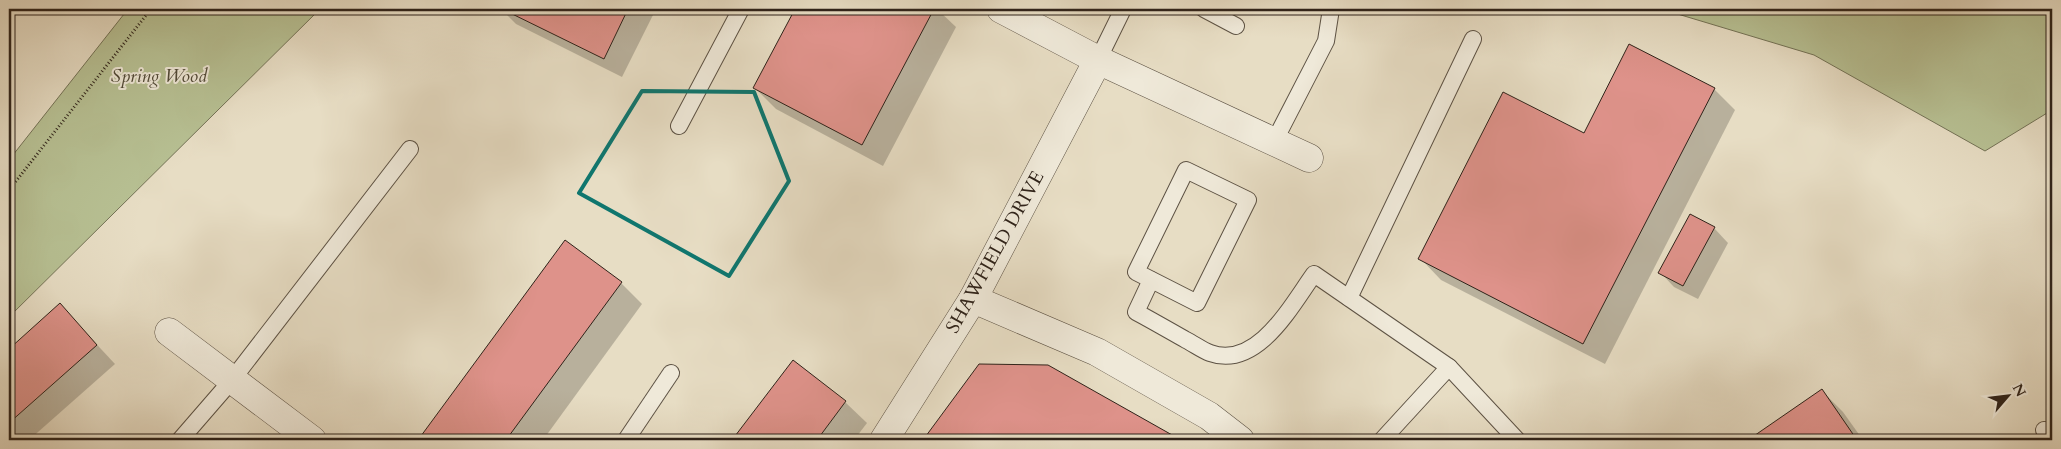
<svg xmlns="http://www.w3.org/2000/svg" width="2061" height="449" font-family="Cardo,serif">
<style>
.green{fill:#b7c093;stroke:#737256}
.shadow{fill:#0003}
.building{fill:#de928a;stroke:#2f231a}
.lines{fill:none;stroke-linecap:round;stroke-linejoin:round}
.lane-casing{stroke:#5d5244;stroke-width:18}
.street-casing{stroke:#5d5244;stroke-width:29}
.path{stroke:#2f231a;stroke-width:3;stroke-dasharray:1 2.5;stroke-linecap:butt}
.lane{stroke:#efe9d9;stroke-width:16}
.street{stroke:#efe9d9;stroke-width:28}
.marked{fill:none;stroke:#0f766e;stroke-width:4;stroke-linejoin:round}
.labels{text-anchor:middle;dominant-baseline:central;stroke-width:4;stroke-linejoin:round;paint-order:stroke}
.park-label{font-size:19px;font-style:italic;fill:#514a38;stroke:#efe9d9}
.street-label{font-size:19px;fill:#2f231a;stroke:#efe9d9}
</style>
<rect width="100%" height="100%" fill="#e7ddc4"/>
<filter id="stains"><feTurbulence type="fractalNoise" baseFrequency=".004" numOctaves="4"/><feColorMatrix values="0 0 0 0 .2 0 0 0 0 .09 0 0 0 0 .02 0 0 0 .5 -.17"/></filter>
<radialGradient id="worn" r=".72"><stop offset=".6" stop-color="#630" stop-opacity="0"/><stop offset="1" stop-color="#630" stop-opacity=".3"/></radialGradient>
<!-- green -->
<g class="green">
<polygon points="128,9 320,9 9,317 9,160"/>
<polygon points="1661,9 2052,9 2052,110 1985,151 1814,55"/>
</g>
<!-- shadow -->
<g class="shadow">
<polygon points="501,9 656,9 622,77 516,24"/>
<polygon points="796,9 937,9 956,27 883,166 776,109 755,88"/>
<polygon points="1714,89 1735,110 1605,364 1441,280 1420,258 1584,135"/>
<polygon points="1714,228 1728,243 1698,299 1674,287 1660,272"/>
<polygon points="565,242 621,283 642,304 543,440 420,440"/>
<polygon points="60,305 115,364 29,440 9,440 9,351"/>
<polygon points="793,362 845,402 867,423 854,440 733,440"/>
<polygon points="980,365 1171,434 1179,440 925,440"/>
<polygon points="1822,391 1843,412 1863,440 1751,440"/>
</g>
<!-- building -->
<g class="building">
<polygon points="502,9 628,9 604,59"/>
<polygon points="795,9 934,9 862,145 753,88"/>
<polygon points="1629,44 1715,88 1583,344 1418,259 1503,92 1584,133"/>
<polygon points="1690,214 1715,227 1683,286 1658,273"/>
<polygon points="565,240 622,282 506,440 418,440"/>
<polygon points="60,303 97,345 9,423 9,349"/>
<polygon points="793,360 846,401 817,440 732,440"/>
<polygon points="979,364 1048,365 1181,440 923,440"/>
<polygon points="1822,389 1857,440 1748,440"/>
</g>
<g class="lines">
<!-- lane casing -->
<g class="lane-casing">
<g id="lane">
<polyline points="1204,9 1236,26"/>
<polyline points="1098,60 1123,9"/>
<polyline points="679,126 741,9"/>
<polyline points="1274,142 1326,41 1331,9"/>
<polygon points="1186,170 1248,200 1197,303 1136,272"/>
<path d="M1151 280 1136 312C1153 321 1170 331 1186 340 1194 344 1202 350 1210 353 1257 370 1291 306 1314 274L1449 367 1382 440"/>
<polyline points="1349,298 1473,39"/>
<polyline points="1449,367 1517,440"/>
<polyline points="2044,430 2051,440"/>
<polyline points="180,440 232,380 410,149"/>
<polyline points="626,440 671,373"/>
</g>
</g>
<!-- street casing -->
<g class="street-casing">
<g id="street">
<polyline points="1001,9 1098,60 1309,158"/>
<polyline points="973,299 1097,352 1209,416 1240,440"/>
<polyline points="169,332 312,440"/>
<polyline points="884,440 973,299 1098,60"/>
</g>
</g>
<!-- path -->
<polyline class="path" points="9,190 151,9"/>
<!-- lane -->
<use href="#lane" class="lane"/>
<!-- street -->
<use href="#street" class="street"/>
</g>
<!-- marked area -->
<path class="marked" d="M642 91 754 92 789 181 729 276 579 193Z"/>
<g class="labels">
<!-- park labels -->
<g class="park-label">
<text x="159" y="76">Spring Wood</text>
</g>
<!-- street labels -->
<g class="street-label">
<text transform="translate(995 252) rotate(-61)">SHAWFIELD DRIVE</text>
</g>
</g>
<!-- margin -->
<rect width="2061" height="449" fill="none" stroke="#e7ddc4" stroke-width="30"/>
<rect x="10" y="10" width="2041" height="429" fill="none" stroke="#2f231a" stroke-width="2.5"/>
<rect x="15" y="15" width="2031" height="419" fill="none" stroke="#2f231a"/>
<!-- north arrow -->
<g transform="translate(2008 396) rotate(62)" stroke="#efe9d9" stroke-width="4" paint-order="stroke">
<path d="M0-4L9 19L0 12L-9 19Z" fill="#2f231a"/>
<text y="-8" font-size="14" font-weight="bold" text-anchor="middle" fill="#2f231a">N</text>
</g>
<rect width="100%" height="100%" filter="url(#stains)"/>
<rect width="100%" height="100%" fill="url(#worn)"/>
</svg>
